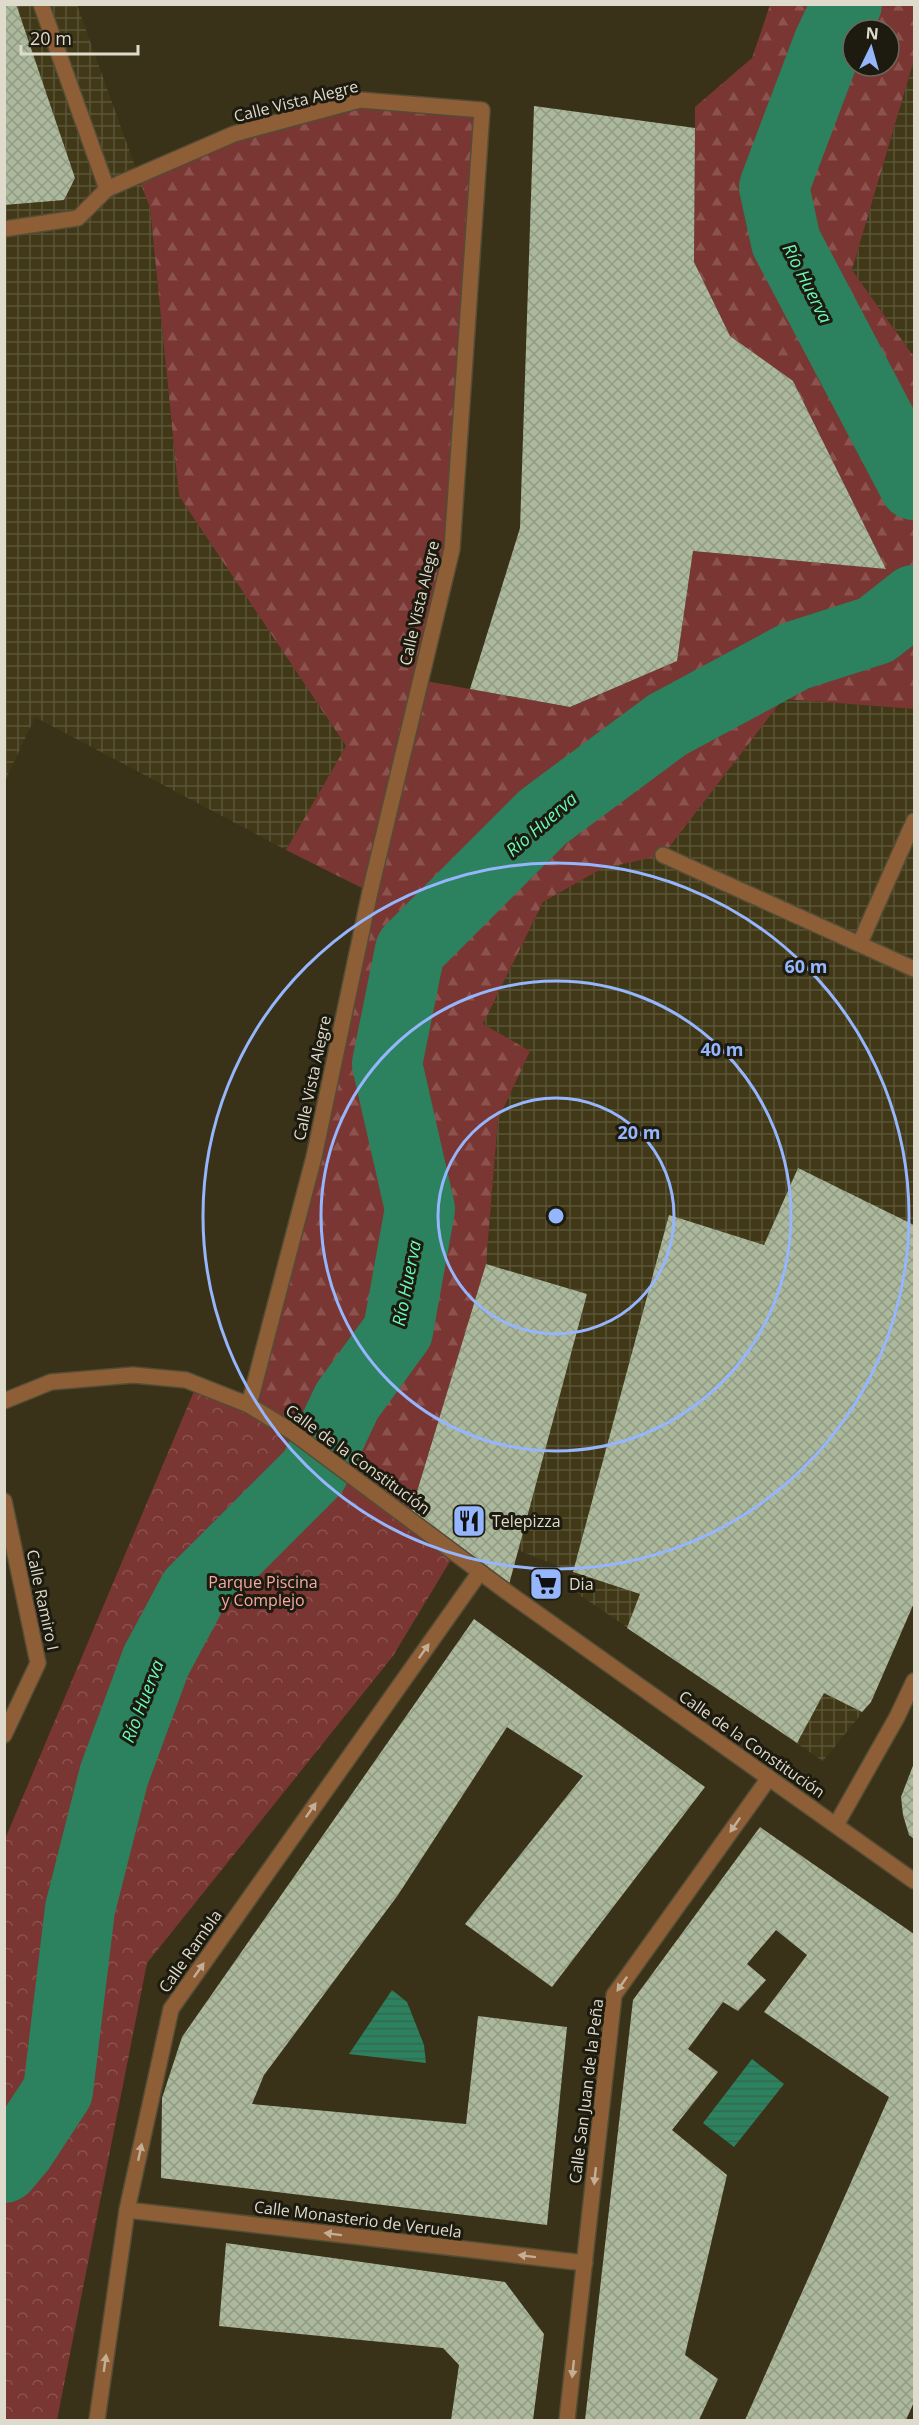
<svg xmlns="http://www.w3.org/2000/svg" width="919" height="2425" font-family="'Open Sans',sans-serif">
<style>
.industrial{fill:url(#industrial-grid)}
.forest{fill:url(#forest-firs);fill-rule:evenodd}
.park{fill:url(#park-crowns)}
.water{fill:url(#water-rules)}
.lines{fill:none;stroke-linecap:round;stroke-linejoin:round}
.river{stroke:#2c825e;stroke-width:70}
.building{fill:url(#building-cross-hatch)}
.street-casing{stroke:#544d36;stroke-width:18}
.street{stroke:#8e5e37;stroke-width:15}
.oneway{fill:#c3af98}
.ring{fill:none;stroke:#95b6fd;stroke-width:3}
.labels{text-anchor:middle;dominant-baseline:central;stroke-width:6;stroke-linejoin:round;paint-order:stroke}
.street-label{font-size:16px;fill:#dfdbcc;stroke:#1d1a0f}
.poi-label{font-size:16px;fill:#dfdbcc;stroke:#1d1a0f;text-anchor:start}
.park-label{font-size:16px;fill:#f6a9a2;stroke:#1d1a0f}
.water-label{font-size:18px;font-style:italic;fill:#67f9ba;stroke:#1d1a0f}
.centre{fill:#95b6fd;stroke:#1d1a0f;stroke-width:3}
.ring-label{font-size:18px;text-anchor:middle;font-weight:bold;fill:#95b6fd;stroke:#1d1a0f;stroke-width:6;stroke-linejoin:round;paint-order:stroke}
</style>
<defs>
<pattern id="industrial-grid" width="8" height="8" patternUnits="userSpaceOnUse" patternTransform="scale(1.5)"><rect width="8" height="8" fill="#413817"/><path d="M0 4h8M4 0v8" fill="none" stroke="#5c5438"/></pattern>
<pattern id="forest-firs" width="22" height="20" patternUnits="userSpaceOnUse" patternTransform="scale(1.5)"><rect width="22" height="20" fill="#793632"/><path d="M5 1l3.5 6h-7zM16 11l3.5 6h-7z" fill="#8c524e"/></pattern>
<pattern id="park-crowns" width="20" height="18" patternUnits="userSpaceOnUse" patternTransform="scale(1.5)"><rect width="20" height="18" fill="#793632"/><path d="M2 6a3 3 0 1 1 6 0M12 15a3 3 0 1 1 6 0" fill="none" stroke="#8c524e"/></pattern>
<pattern id="water-rules" width="6" height="5" patternUnits="userSpaceOnUse" patternTransform="scale(1.5)"><rect width="6" height="5" fill="#2c825e"/><path d="M0 2.5h6" fill="none" stroke="#356851"/></pattern>
<pattern id="building-cross-hatch" width="8" height="8" patternUnits="userSpaceOnUse" patternTransform="scale(1.5)"><rect width="8" height="8" fill="#abb89c"/><path d="M0 0l8 8M0 8l8-8" fill="none" stroke="#919a84"/></pattern>
</defs>
<rect width="100%" height="100%" fill="#393219"/>
<!-- industrial -->
<g class="industrial">
<polygon points="5,5 77,5 150,208 179,496 346,746 286,850 35,717 5,781"/>
<polygon points="914,60 914,357 852,270"/>
<polygon points="783,699 914,709 914,1603 871,1702 823,1761 568,1587 573,1572 518,1550 587,1294 486,1264 498,1120 530,1051 483,1024 543,902 601,869 663,854"/>
</g>
<!-- forest -->
<path class="forest" d="M770 5H914V60L852 270 914 357V709L783 699 663 855 601 869 543 902 483 1024 530 1051 498 1120 486 1264 409 1518 249 1405 370 892 286 850 346 746 179 496 150 208 138 176 234 134 360 100 482 110 452 548 420 680 570 707 677 661 693 551 886 569 793 381 730 336 694 262 695 107 752 58ZM853 30H889V66H853Z"/>
<!-- park -->
<polygon class="park" points="197,1384 249,1405 455,1553 393,1656 147,1963 57,2420 5,2420 5,1839"/>
<!-- water -->
<g class="water">
<polygon points="392,1990 407,2002 424,2045 426,2063 349,2054"/>
<polygon points="752,2059 784,2084 734,2147 703,2123"/>
</g>
<g class="lines">
<!-- river -->
<g class="river">
<polyline points="847,4 828,44 774,187 786,242 914,485"/>
<polyline points="4,2168 20,2149 58,2091 80,1909 114,1775 156,1661 193,1592 314,1471 347,1401 398,1331 420,1209 387,1064 410,950 543,817 667,725 795,656 876,630 914,600"/>
</g>
</g>
<!-- building -->
<g class="building">
<polygon points="4,4 16,4 75,178 64,200 4,205"/>
<polygon points="534,106 695,128 694,262 730,336 793,381 886,569 693,551 677,661 570,707 470,689 520,528"/>
<polygon points="798,1168 914,1225 914,1603 871,1702 862,1712 824,1693 797,1743 627,1628 640,1594 573,1572 669,1215 764,1245"/>
<polygon points="486,1264 587,1294 507,1592 409,1518"/>
<polygon points="474,1619 705,1787 552,1987 465,1924 583,1776 507,1727 398,1895 264,2075 252,2104 466,2124 478,2016 567,2027 547,2225 161,2178 162,2098 182,2037"/>
<polygon points="914,1763 914,1839 909,1835 903,1815 901,1797"/>
<polygon points="760,1827 914,1934 914,2402 906,2420 745,2420 889,2097 764,2012 807,1955 776,1930 747,1964 766,1980 738,2011 723,2002 688,2049 718,2072 672,2130 727,2175 685,2355 718,2379 699,2420 585,2420 633,2000"/>
<polygon points="226,2243 505,2282 544,2334 533,2420 451,2420 459,2365 443,2348 219,2326"/>
</g>
<g class="lines">
<!-- street casing -->
<g class="street-casing">
<g id="street">
<polyline points="107,189 234,134 360,100 482,110 452,549 370,892 314,1157 249,1405"/>
<polyline points="4,229 78,218 107,189 41,4"/>
<polyline points="663,855 914,969"/>
<polyline points="860,943 914,821"/>
<polyline points="4,1401 51,1382 133,1375 186,1380 249,1405 291,1431 507,1592 914,1881"/>
<polyline points="4,1501 38,1663 4,1735"/>
<polyline points="836,1825 897,1717 914,1681"/>
<polyline points="127,2210 585,2263"/>
<polyline points="97,2420 127,2210 171,2009 480,1572"/>
<polyline points="567,2420 614,1995 769,1778"/>
</g>
</g>
<!-- street -->
<use href="#street" class="street"/>
</g>
<!-- one-way arrows -->
<defs><path id="oneway-solid" d="M-6-.8H1V-3.2L6.5 0L1 3.2V.8H-6Z" transform="scale(1.5)"/></defs>
<g class="oneway">
<use href="#oneway-solid" transform="translate(424 1651) rotate(-55)"/>
<use href="#oneway-solid" transform="translate(311 1810) rotate(-55)"/>
<use href="#oneway-solid" transform="translate(735 1825) rotate(125)"/>
<use href="#oneway-solid" transform="translate(199 1970) rotate(-55)"/>
<use href="#oneway-solid" transform="translate(622 1984) rotate(125)"/>
<use href="#oneway-solid" transform="translate(140 2152) rotate(-78)"/>
<use href="#oneway-solid" transform="translate(595 2176) rotate(96)"/>
<use href="#oneway-solid" transform="translate(333 2234) rotate(-173)"/>
<use href="#oneway-solid" transform="translate(527 2256) rotate(-173)"/>
<use href="#oneway-solid" transform="translate(105 2363) rotate(-82)"/>
<use href="#oneway-solid" transform="translate(573 2369) rotate(96)"/>
</g>
<!-- distance rings -->
<g class="ring">
<circle cx="556" cy="1216" r="118"/>
<circle cx="556" cy="1216" r="235"/>
<circle cx="556" cy="1216" r="353"/>
</g>
<!-- icons -->
<defs>
<g id="restaurant-square" transform="scale(1.725)"><rect x="-9" y="-9" width="18" height="18" rx="4" fill="#95b6fd" stroke="#1d1a0f"/><path d="M-5-6h1v4h1v-4h1v4h1v-4h1v5L-1.5 .5V6h-2V.5L-5-1ZM5-6V6H3V1.5H1.5Q1.5-4 5-6Z" fill="#111"/></g>
<g id="supermarket-square" transform="scale(1.725)"><rect x="-9" y="-9" width="18" height="18" rx="4" fill="#95b6fd" stroke="#1d1a0f"/><path d="M-6-5.5h2.5l.6 2H6L4.5 2H-2.5L-4.4-4H-6ZM-1.5 3.2a1.3 1.3 0 1 0 .1 0ZM3 3.2a1.3 1.3 0 1 0 .1 0Z" fill="#111"/></g>
</defs>
<g fill-rule="evenodd">
<use href="#restaurant-square" x="469" y="1521"/>
<use href="#supermarket-square" x="546" y="1584"/>
</g>
<g class="labels">
<!-- street labels -->
<g class="street-label">
<text transform="translate(296 101) rotate(-14)">Calle Vista Alegre</text>
<text transform="translate(419 603) rotate(-77)">Calle Vista Alegre</text>
<text transform="translate(312 1078) rotate(-78)">Calle Vista Alegre</text>
<text transform="translate(358 1459) rotate(36)">Calle de la Constitución</text>
<text transform="translate(43 1600) rotate(78)">Calle Ramiro I</text>
<text transform="translate(752 1744) rotate(35)">Calle de la Constitución</text>
<text transform="translate(190 1951) rotate(-55)">Calle Rambla</text>
<text transform="translate(586 2091) rotate(-83)">Calle San Juan de la Peña</text>
<text transform="translate(358 2219) rotate(7)">Calle Monasterio de Veruela</text>
</g>
<!-- poi labels -->
<g class="poi-label">
<text x="492" y="1521">Telepizza</text>
<text x="569" y="1584">Dia</text>
</g>
<!-- park labels -->
<g class="park-label">
<text x="263" y="1582">Parque Piscina<tspan x="263" dy="18">y Complejo</tspan></text>
</g>
<!-- water labels -->
<g class="water-label">
<text transform="translate(808 283) rotate(63)">Río Huerva</text>
<text transform="translate(541 824) rotate(-41)">Río Huerva</text>
<text transform="translate(406 1283) rotate(-79)">Río Huerva</text>
<text transform="translate(142 1701) rotate(-69)">Río Huerva</text>
</g>
</g>
<circle cx="556" cy="1216" r="9" class="centre"/>
<g class="ring-label">
<text x="806" y="973">60 m</text>
<text x="722" y="1056">40 m</text>
<text x="639" y="1139">20 m</text>
</g>
<!-- border -->
<rect width="919" height="2425" fill="none" stroke="#dfdbcc" stroke-width="12"/>
<!-- north arrow -->
<g transform="translate(871 48) rotate(5)"><circle r="28" fill="#1d1a0f" stroke="#6b675b" stroke-width="1.5"/>
<path d="M0-4.5L10 22L0 15L-10 22Z" fill="#95b6fd"/>
<text y="-9" font-size="16" font-weight="bold" text-anchor="middle" fill="#dfdbcc">N</text>
</g>
<!-- scale -->
<path d="M21 45v9h117v-9" fill="none" stroke="#dfdbcc" stroke-width="3"/>
<text x="30" y="45" font-size="18" fill="#dfdbcc" stroke="#1d1a0f" stroke-width="4.5" paint-order="stroke">20 m</text>
</svg>
